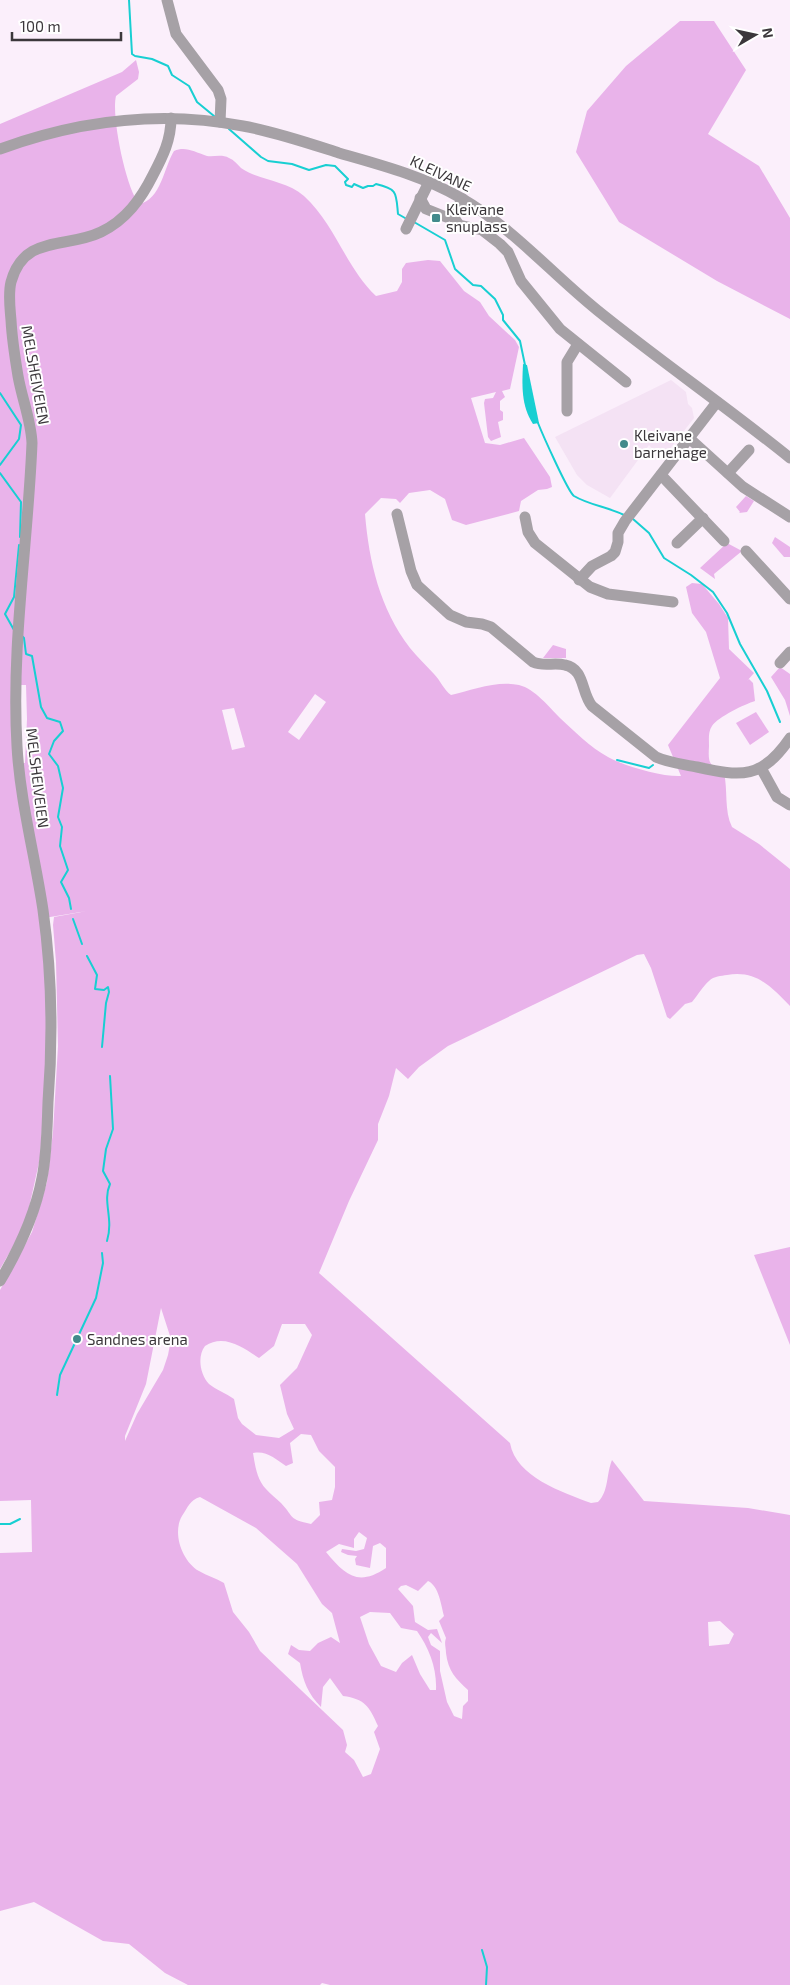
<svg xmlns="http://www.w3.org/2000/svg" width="790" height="1985" font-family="'Exo 2',sans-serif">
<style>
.built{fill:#f4e2f4}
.green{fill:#e9b3ea;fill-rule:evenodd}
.water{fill:#18cfd2}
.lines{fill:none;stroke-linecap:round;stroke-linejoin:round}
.stream{stroke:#18cfd2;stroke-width:2}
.minor{stroke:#a6a1a6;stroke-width:11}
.poi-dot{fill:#428a8b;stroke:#fff;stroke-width:2}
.labels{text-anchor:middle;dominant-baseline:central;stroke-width:4;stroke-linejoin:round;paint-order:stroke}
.street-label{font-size:15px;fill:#3b373b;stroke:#fff}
.poi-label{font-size:15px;fill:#3b373b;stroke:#fff;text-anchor:start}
</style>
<rect width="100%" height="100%" fill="#fbeffb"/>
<!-- built -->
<polygon class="built" points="671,380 686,392 688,404 692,408 694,418 665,455 660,452 658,455 649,445 610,498 587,485 577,475 555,437"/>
<!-- green -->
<g class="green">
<polygon points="680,21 714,21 746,70 708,134 759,166 790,218 790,319 717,281 619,222 576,152 587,111 626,66"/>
<path d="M136 60 139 72 138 79 116 96C111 116 126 188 139 204 161 200 164 167 174 151 186 146 194 152 207 156 214 157 222 154 229 158 234 160 237 164 241 168 260 181 286 180 304 196 335 224 346 268 376 296L397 291 402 282V269L406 263 428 260 440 261 464 291 480 302 489 316 515 340 519 347 510 389 502 391 505 397 500 401V410L503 412V420L498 422 501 437 491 441 488 437 484 403 485 399 493 398 496 392 471 398 485 443 500 445 524 438 550 477 552 487 547 489 538 490 521 501 519 511 466 525 452 520 445 499 430 490 409 493 400 503 396 499 381 498 365 514C369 562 380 609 410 648 417 657 426 665 434 674 440 680 444 690 451 695 471 690 498 680 519 685 535 689 549 707 560 718 575 732 590 747 608 757 624 766 662 777 681 776L668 745 720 678 706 632 692 613 686 587 692 583 702 584 719 604 728 618 729 649 754 673 747 681 749 679 753 683 755 701C745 704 718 717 712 726 708 732 709 739 709 746 708 764 709 764 724 773 728 790 724 811 732 827L759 844 790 869V1006C771 987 757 970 727 975 721 976 714 976 709 981 703 986 698 995 692 1002L685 1004 670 1019 667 1017 651 968 644 954 637 955 448 1046 419 1067 408 1079 396 1068 389 1096 378 1124V1140L349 1201 319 1273 510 1443C516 1477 562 1492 591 1503L598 1502C609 1491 606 1475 612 1460L644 1501 748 1508 790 1515V1985H330L322 1983 320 1985H188L165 1973 129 1944 103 1941 34 1902 0 1911V1553L32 1552 31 1500 0 1501V1290L32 1232 47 1182 53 1132 58 1046 56 962 53 925 54 917 87 911 44 918 50 1010 40 1158 25 1226 0 1269V124L122 72ZM19 685H26L27 719 25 763H22ZM315 694 326 702 299 740 288 732ZM234 708 245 747 232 750 222 710ZM161 1308 171 1339 168 1355 163 1370 137 1414 125 1441V1436L146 1384ZM282 1324H305L312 1335 297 1368 280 1385 287 1414 294 1429 279 1438 256 1435 242 1424 238 1418 234 1399C226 1393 216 1390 209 1384 200 1375 197 1356 205 1346 224 1333 244 1348 259 1358L274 1346ZM301 1434 311 1435 319 1451 335 1467V1487L332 1500 319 1502 320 1515 311 1524C288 1519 295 1518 281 1503 276 1498 270 1494 266 1489 257 1480 255 1465 253 1453 266 1450 276 1459 286 1466L293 1463 290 1443ZM200 1497 256 1528 297 1564 322 1604 332 1613 340 1643 331 1637 318 1643 310 1651 299 1650 291 1645 288 1654 300 1663C303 1681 308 1694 321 1707L323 1687 330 1678 343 1696C365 1699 369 1706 378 1726L374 1732 380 1749 371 1774 363 1777 354 1760 345 1752 347 1745 343 1730 260 1651 249 1632 233 1612 224 1583C216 1578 207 1576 199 1571 182 1561 172 1533 182 1516 188 1507 190 1500 200 1497ZM359 1532 367 1538 364 1549 356 1551 342 1549 341 1552 348 1555 357 1556 355 1559 356 1565 370 1568 373 1546 380 1543 386 1548V1568C358 1587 345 1575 326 1552L339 1544 354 1548V1539ZM428 1581C439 1586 441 1605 444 1616L439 1621 446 1638C444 1644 446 1647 446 1653 448 1671 456 1679 468 1690V1701L463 1706 462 1719 454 1716 447 1702 440 1671V1651L431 1645 428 1637 431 1633 442 1643 437 1629 428 1630 415 1622 413 1606 398 1589 401 1586 406 1585 418 1591ZM370 1612 390 1613 401 1628 417 1631C429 1648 437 1668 436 1690H430L420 1674 412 1655 402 1663 396 1672 381 1666 369 1644 360 1617ZM720 1621 734 1634 729 1644 709 1646 708 1622Z"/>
<polygon points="746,496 754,501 747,512 739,513 740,512 736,507"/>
<polygon points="775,537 790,547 790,557 784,557 772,543"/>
<polygon points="727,543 742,551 714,574 715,579 700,568"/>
<polygon points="553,645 566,649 566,658 543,658"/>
<polygon points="780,667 790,674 790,716 785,700 771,677"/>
<polygon points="756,712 769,732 750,745 736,723"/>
<polygon points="790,1247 790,1345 754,1255"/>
</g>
<!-- water -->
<path class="water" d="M523 364 527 365 539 423 533 424C521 406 522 385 523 364Z"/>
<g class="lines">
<!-- stream -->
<g class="stream">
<polyline points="129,0 132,54 135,56 152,59 168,66 172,75 189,86 197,102 214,116"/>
<path d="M229 129 261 157 268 161 292 164 309 170 326 165 335 166 348 179 345 182 346 185 352 187 354 184 363 188 368 186H373L376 184C398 189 396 193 398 214L405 218"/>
<polyline points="414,222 445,240 455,269 473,285 481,286 495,299 503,315 503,320 520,341 525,365"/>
<polyline points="0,393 21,425 19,439 0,465"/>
<path d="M538 423C542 433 568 492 574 496 589 505 608 507 624 515"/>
<polyline points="0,473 21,502 20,537"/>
<polyline points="633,519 649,533 664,558 691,575 713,592 727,613 740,644 767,691 780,722"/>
<polyline points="14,630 5,614 14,597 19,545"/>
<polyline points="22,636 24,638 26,654 32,656 41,707 47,718 60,722 63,731 54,741 49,754 58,766 63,788 58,817 62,827 60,846 68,870 61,882 69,898 71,909"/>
<polyline points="617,760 649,768 653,765"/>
<polyline points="73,919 82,944"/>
<polyline points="87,956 97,975 95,989 104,990 108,987 109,992 106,1003 102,1047"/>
<path d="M107 1241C114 1218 102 1202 110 1184L103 1171 106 1149 113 1129 110 1076"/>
<polyline points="57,1395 60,1375 96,1298 103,1263 102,1253"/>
<polyline points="0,1524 10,1524 20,1519"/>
<polyline points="482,1950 487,1967 486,1985"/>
</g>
<!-- minor -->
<g class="minor">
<polyline points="167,0 176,34 218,90 221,99 220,122"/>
<path d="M0 149C80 120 160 110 243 126 276 132 308 143 339 153 381 165 423 176 461 198 513 228 551 273 597 310 660 361 727 407 790 458"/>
<polyline points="420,198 426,209 446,217 453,214 463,199"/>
<polyline points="452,215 459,225 482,230 500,244 508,252 521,281 560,329 626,382"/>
<polyline points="406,229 429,182"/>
<polyline points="567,411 567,362 578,344"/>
<polyline points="689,438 743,487 790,517"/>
<polyline points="728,473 749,450"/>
<polyline points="661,475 724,541"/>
<path d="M397 514 411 571 417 585 450 615 466 622 482 624 491 627 533 662C544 667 554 662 565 665 585 669 581 693 592 706L656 757C669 763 683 764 697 767 742 777 762 779 790 738"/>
<polyline points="525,517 528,532 535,543 590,587 608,594 673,602"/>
<polyline points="677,543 703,518"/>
<polyline points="746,551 790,599"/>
<polyline points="579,580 592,566 611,556 615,552 618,542 618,533 625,521 717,402"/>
<polyline points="780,663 790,652"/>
<polyline points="761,768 777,797 790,805"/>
<path d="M0 1281C19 1249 35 1215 42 1178 47 1153 47 1128 48 1102 53 1038 52 974 43 910 35 856 20 801 17 746 11 645 28 544 32 443 31 420 22 399 18 376 15 358 12 339 11 320 10 308 8 294 11 282 24 234 66 249 101 232 126 220 141 199 153 175 163 156 171 140 171 118"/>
</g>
</g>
<!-- markers -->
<g class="poi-dot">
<rect x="431" y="213" width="10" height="10" rx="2.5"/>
<circle cx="624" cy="444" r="5"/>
<circle cx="77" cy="1339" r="5"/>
</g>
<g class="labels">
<!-- street labels -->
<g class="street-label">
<text transform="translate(441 173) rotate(25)">KLEIVANE</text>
<text transform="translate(36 375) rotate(80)">MELSHEIVEIEN</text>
<text transform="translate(38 778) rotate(83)">MELSHEIVEIEN</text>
</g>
<!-- poi labels -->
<g class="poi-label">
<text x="446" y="209">Kleivane<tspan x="446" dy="17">snuplass</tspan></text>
<text x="634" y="435">Kleivane<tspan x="634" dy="17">barnehage</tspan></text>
<text x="87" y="1339">Sandnes arena</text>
</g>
</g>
<!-- north arrow -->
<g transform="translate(755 35) rotate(81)" stroke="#ffffff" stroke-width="4" paint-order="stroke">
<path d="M0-4L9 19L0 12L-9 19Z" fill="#3b373b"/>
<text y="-8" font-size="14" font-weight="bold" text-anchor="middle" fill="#3b373b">N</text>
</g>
<!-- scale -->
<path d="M12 32v8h109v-8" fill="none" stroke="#3b373b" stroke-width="2.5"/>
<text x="20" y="32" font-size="15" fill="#3b373b" stroke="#ffffff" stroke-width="4" paint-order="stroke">100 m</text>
</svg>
